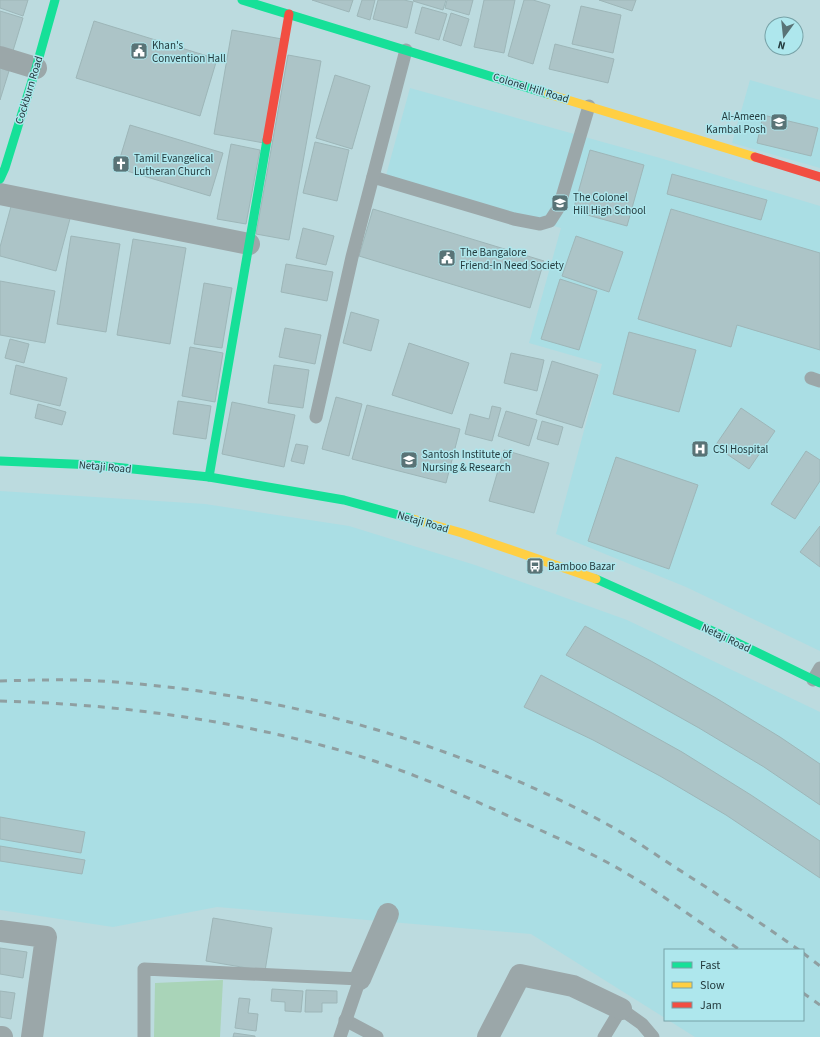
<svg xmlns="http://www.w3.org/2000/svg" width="820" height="1037" font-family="'Source Sans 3',sans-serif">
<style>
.built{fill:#aadee4}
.green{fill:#a9d4b8}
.building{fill:#acc4c7;stroke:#9db6b8}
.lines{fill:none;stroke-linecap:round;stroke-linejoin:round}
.lane{stroke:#9ba7a9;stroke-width:13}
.street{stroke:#9ba7a9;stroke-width:22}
.fast{stroke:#16e098;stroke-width:9}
.slow{stroke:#ffcf43;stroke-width:9}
.jam{stroke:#f24e42;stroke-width:9}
.rail{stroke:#8f9fa1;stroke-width:3;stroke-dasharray:7 7;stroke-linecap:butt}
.labels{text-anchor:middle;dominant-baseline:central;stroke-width:3;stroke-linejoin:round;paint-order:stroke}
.poi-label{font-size:11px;fill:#243b3e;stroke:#aee7ed;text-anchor:start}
.street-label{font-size:11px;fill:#243b3e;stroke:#aee7ed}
</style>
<rect width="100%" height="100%" fill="#bcdbdf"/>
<!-- built -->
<g class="built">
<polygon points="750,80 820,100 820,168 732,143"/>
<polygon points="410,88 660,158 820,206 820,651 686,587 556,534 602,364 529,343 561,228 385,179"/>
<polygon points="0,491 205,504 349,526 475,565 627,620 820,712 820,1037 695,1037 668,1020 803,1020 803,950 665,950 665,1018 531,934 217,907 113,927 0,910"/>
</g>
<!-- green -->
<polygon class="green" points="223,980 220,1037 154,1037 155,983"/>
<!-- building -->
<g class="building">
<polygon points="0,0 28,0 23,16 0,8"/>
<polygon points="312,0 353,0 349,12"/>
<polygon points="362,0 375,0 370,20 357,16"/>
<polygon points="378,0 404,0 413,2 407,28 373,19"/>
<polygon points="414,0 446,0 443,10 413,1"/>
<polygon points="447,0 473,0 469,15 445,8"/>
<polygon points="484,0 515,0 504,53 474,47"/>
<polygon points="524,0 533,0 550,5 533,64 508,56"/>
<polygon points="599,0 636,0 632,11"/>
<polygon points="581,6 621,15 613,53 572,44"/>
<polygon points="422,7 447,14 439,40 415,33"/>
<polygon points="0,11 23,18 12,54 0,50"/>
<polygon points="451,13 469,19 461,46 443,40"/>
<polygon points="94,21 217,59 200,116 76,78"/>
<polygon points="232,30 282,39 264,143 214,134"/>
<polygon points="555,44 614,59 608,83 549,69"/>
<polygon points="288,55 321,61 289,240 256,234"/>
<polygon points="0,68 9,71 0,100"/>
<polygon points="335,75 370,86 352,149 316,138"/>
<polygon points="763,115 818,128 811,156 757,143"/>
<polygon points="130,125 223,153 210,196 117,168"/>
<polygon points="315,142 349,150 337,201 303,193"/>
<polygon points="231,144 260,150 246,224 217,219"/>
<polygon points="590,150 644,165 627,226 573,211"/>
<polygon points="672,174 767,200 761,220 667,194"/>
<polygon points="13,199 71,215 56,271 0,256 0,247"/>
<polygon points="373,209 544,261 530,308 359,256"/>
<polygon points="671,209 820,253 820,350 737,325 731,347 638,319"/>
<polygon points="303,228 334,236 326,265 296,258"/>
<polygon points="71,236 120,244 106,332 57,324"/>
<polygon points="576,236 623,252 609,292 562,276"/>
<polygon points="133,239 186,248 170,344 117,335"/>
<polygon points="286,264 333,272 327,301 281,292"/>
<polygon points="560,279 597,291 579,350 541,339"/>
<polygon points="0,281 55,291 45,343 0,335"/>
<polygon points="204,283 232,288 222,348 194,344"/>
<polygon points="351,312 379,320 371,351 343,343"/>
<polygon points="285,328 321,335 315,364 279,357"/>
<polygon points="629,332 696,350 679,412 613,394"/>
<polygon points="10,339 29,344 24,363 5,358"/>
<polygon points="409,343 469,363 452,414 392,395"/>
<polygon points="190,347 223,353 215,402 182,396"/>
<polygon points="511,353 544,360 537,391 504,383"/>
<polygon points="552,361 598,375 582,428 536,414"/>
<polygon points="16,365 67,378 60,406 10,394"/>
<polygon points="274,365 309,370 303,408 268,403"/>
<polygon points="336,397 362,404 349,456 322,449"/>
<polygon points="178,401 211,406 206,439 173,434"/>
<polygon points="232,402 295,415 284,467 222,454"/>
<polygon points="38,404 66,412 62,425 35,418"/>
<polygon points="367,405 460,429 446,483 352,459"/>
<polygon points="492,406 501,408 492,441 465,434 470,414 489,419"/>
<polygon points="741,408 775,431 749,469 715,446"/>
<polygon points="506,411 537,420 529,446 498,436"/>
<polygon points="542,421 563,427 558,445 537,439"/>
<polygon points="296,444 308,446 304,464 291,461"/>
<polygon points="504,450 549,463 534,513 489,501"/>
<polygon points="806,451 820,460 820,481 795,519 771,504"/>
<polygon points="616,457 698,485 669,569 588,541"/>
<polygon points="820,526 820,567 800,552"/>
<polygon points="585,626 651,661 716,698 780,737 820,764 820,805 764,767 699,728 633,691 566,655"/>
<polygon points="541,675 612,713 682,752 751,795 820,841 820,878 726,815 660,776 593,740 524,707"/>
<polygon points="0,817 85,832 81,853 0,839"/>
<polygon points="0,846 85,860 82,874 0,861"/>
<polygon points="213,918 272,928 265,971 206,961"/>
<polygon points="0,948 27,952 23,978 0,974"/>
<polygon points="272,989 303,991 301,1012 285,1011 285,1002 271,1001"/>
<polygon points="306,990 337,991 337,1003 322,1003 322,1012 305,1012"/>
<polygon points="0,991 15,993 11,1019 0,1017"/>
<polygon points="239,998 250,999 248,1013 258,1014 256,1031 235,1028"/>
<polygon points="234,1033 255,1036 255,1037 233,1037"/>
</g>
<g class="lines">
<!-- lane -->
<g class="lane">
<polyline points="373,177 514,219 540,224 550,221 559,207 589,106"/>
<polyline points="811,378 820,381"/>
<polyline points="316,417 352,257 406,50"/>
<polyline points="813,680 820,668"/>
<polyline points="345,1020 377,1037"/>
<polyline points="144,1037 144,969 360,979 340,1037"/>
<polyline points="604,1037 621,1009 642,1024 653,1037"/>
</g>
<!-- street -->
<g class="street">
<polyline points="0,57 36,68"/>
<polyline points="0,194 249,244"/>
<polyline points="0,931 46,937 32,1037"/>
<polyline points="360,979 388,914"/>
<polyline points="0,1037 2,1037"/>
<polyline points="488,1037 520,975 573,986 621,1009"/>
</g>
<!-- fast -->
<g class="fast">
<polyline points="242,0 548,94"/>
<polyline points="0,179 5,168 36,68 55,0"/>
<polyline points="0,461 95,465 209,477 344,500 413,519"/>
<polyline points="209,477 267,140"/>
<polyline points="596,579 717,633 820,683"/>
</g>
<!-- slow -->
<g class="slow">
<polyline points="548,94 755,157"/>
<polyline points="413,519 462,533 596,579"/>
</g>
<!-- jam -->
<g class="jam">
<polyline points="267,140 289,14"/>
<polyline points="755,157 820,177"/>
</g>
<!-- rail -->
<g class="rail">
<path d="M0 681C33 680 67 679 99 681 270 691 436 737 588 814 618 829 646 848 673 866 716 893 758 921 799 950"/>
<path d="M0 701C114 704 229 719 339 750 399 767 456 792 513 818 547 833 581 848 614 866 658 891 699 922 740 950"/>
<polyline points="803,953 820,966"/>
<polyline points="803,993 820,1005"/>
</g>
</g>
<!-- icons -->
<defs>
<g id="civic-square" transform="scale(0.9)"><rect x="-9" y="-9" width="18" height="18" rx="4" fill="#597376" stroke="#aee7ed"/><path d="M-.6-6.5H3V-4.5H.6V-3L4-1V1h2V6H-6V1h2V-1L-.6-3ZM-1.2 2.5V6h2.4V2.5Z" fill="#fff"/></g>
<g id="school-square" transform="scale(0.9)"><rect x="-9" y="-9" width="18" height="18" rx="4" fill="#597376" stroke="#aee7ed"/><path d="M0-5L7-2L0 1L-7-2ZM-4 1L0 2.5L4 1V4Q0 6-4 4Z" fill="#fff"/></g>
<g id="church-square" transform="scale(0.9)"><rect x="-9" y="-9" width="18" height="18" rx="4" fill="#597376" stroke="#aee7ed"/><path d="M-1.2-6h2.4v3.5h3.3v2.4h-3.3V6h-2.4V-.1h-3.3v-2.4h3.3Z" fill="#fff"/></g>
<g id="hospital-square" transform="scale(0.9)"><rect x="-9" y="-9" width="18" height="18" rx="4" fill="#597376" stroke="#aee7ed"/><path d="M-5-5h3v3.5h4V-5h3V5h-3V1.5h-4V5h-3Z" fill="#fff"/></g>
<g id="bus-square" transform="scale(0.9)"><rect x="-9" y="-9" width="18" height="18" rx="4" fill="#597376" stroke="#aee7ed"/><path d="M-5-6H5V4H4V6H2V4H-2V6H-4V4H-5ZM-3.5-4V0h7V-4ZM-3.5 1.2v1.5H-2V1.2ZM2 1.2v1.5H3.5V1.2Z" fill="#fff"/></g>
</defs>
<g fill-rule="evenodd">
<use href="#civic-square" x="139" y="51"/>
<use href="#school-square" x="779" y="122"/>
<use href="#church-square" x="121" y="164"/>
<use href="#school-square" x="560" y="203"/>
<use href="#civic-square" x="447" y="258"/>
<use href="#hospital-square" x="700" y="449"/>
<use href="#school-square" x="409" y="460"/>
<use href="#bus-square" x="535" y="566"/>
</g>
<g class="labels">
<!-- poi labels -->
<g class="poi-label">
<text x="152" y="45">Khan's<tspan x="152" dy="13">Convention Hall</tspan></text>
<text x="766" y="116" text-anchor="end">Al-Ameen<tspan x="766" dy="13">Kambal Posh</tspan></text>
<text x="134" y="158">Tamil Evangelical<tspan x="134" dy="13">Lutheran Church</tspan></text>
<text x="573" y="197">The Colonel<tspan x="573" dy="13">Hill High School</tspan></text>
<text x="460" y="252">The Bangalore<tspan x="460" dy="13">Friend-In Need Society</tspan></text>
<text x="713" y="449">CSI Hospital</text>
<text x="422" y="454">Santosh Institute of<tspan x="422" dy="13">Nursing &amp; Research</tspan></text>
<text x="548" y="566">Bamboo Bazar</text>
</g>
<!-- street labels -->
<g class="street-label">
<text transform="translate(531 88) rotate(17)">Colonel Hill Road</text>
<text transform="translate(29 90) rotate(-73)">Cockburn Road</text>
<text transform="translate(105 467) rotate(5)">Netaji Road</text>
<text transform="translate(423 522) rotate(16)">Netaji Road</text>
<text transform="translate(726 638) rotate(25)">Netaji Road</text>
</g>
</g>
<!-- legend -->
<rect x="664" y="949" width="140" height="72" fill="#aee7ed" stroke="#77a2a7"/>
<rect x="672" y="962" width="20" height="6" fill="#16e098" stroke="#77a2a7"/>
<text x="700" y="969" font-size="12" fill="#243b3e">Fast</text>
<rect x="672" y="982" width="20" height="6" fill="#ffcf43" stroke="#77a2a7"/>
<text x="700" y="989" font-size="12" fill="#243b3e">Slow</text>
<rect x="672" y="1002" width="20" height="6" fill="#f24e42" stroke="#77a2a7"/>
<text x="700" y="1009" font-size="12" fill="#243b3e">Jam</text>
<!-- north arrow -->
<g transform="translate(784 36) rotate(195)"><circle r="19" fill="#aee7ed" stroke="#77a2a7"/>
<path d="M0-3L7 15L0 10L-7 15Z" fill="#597376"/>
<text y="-6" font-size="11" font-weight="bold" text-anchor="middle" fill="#243b3e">N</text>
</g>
</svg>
